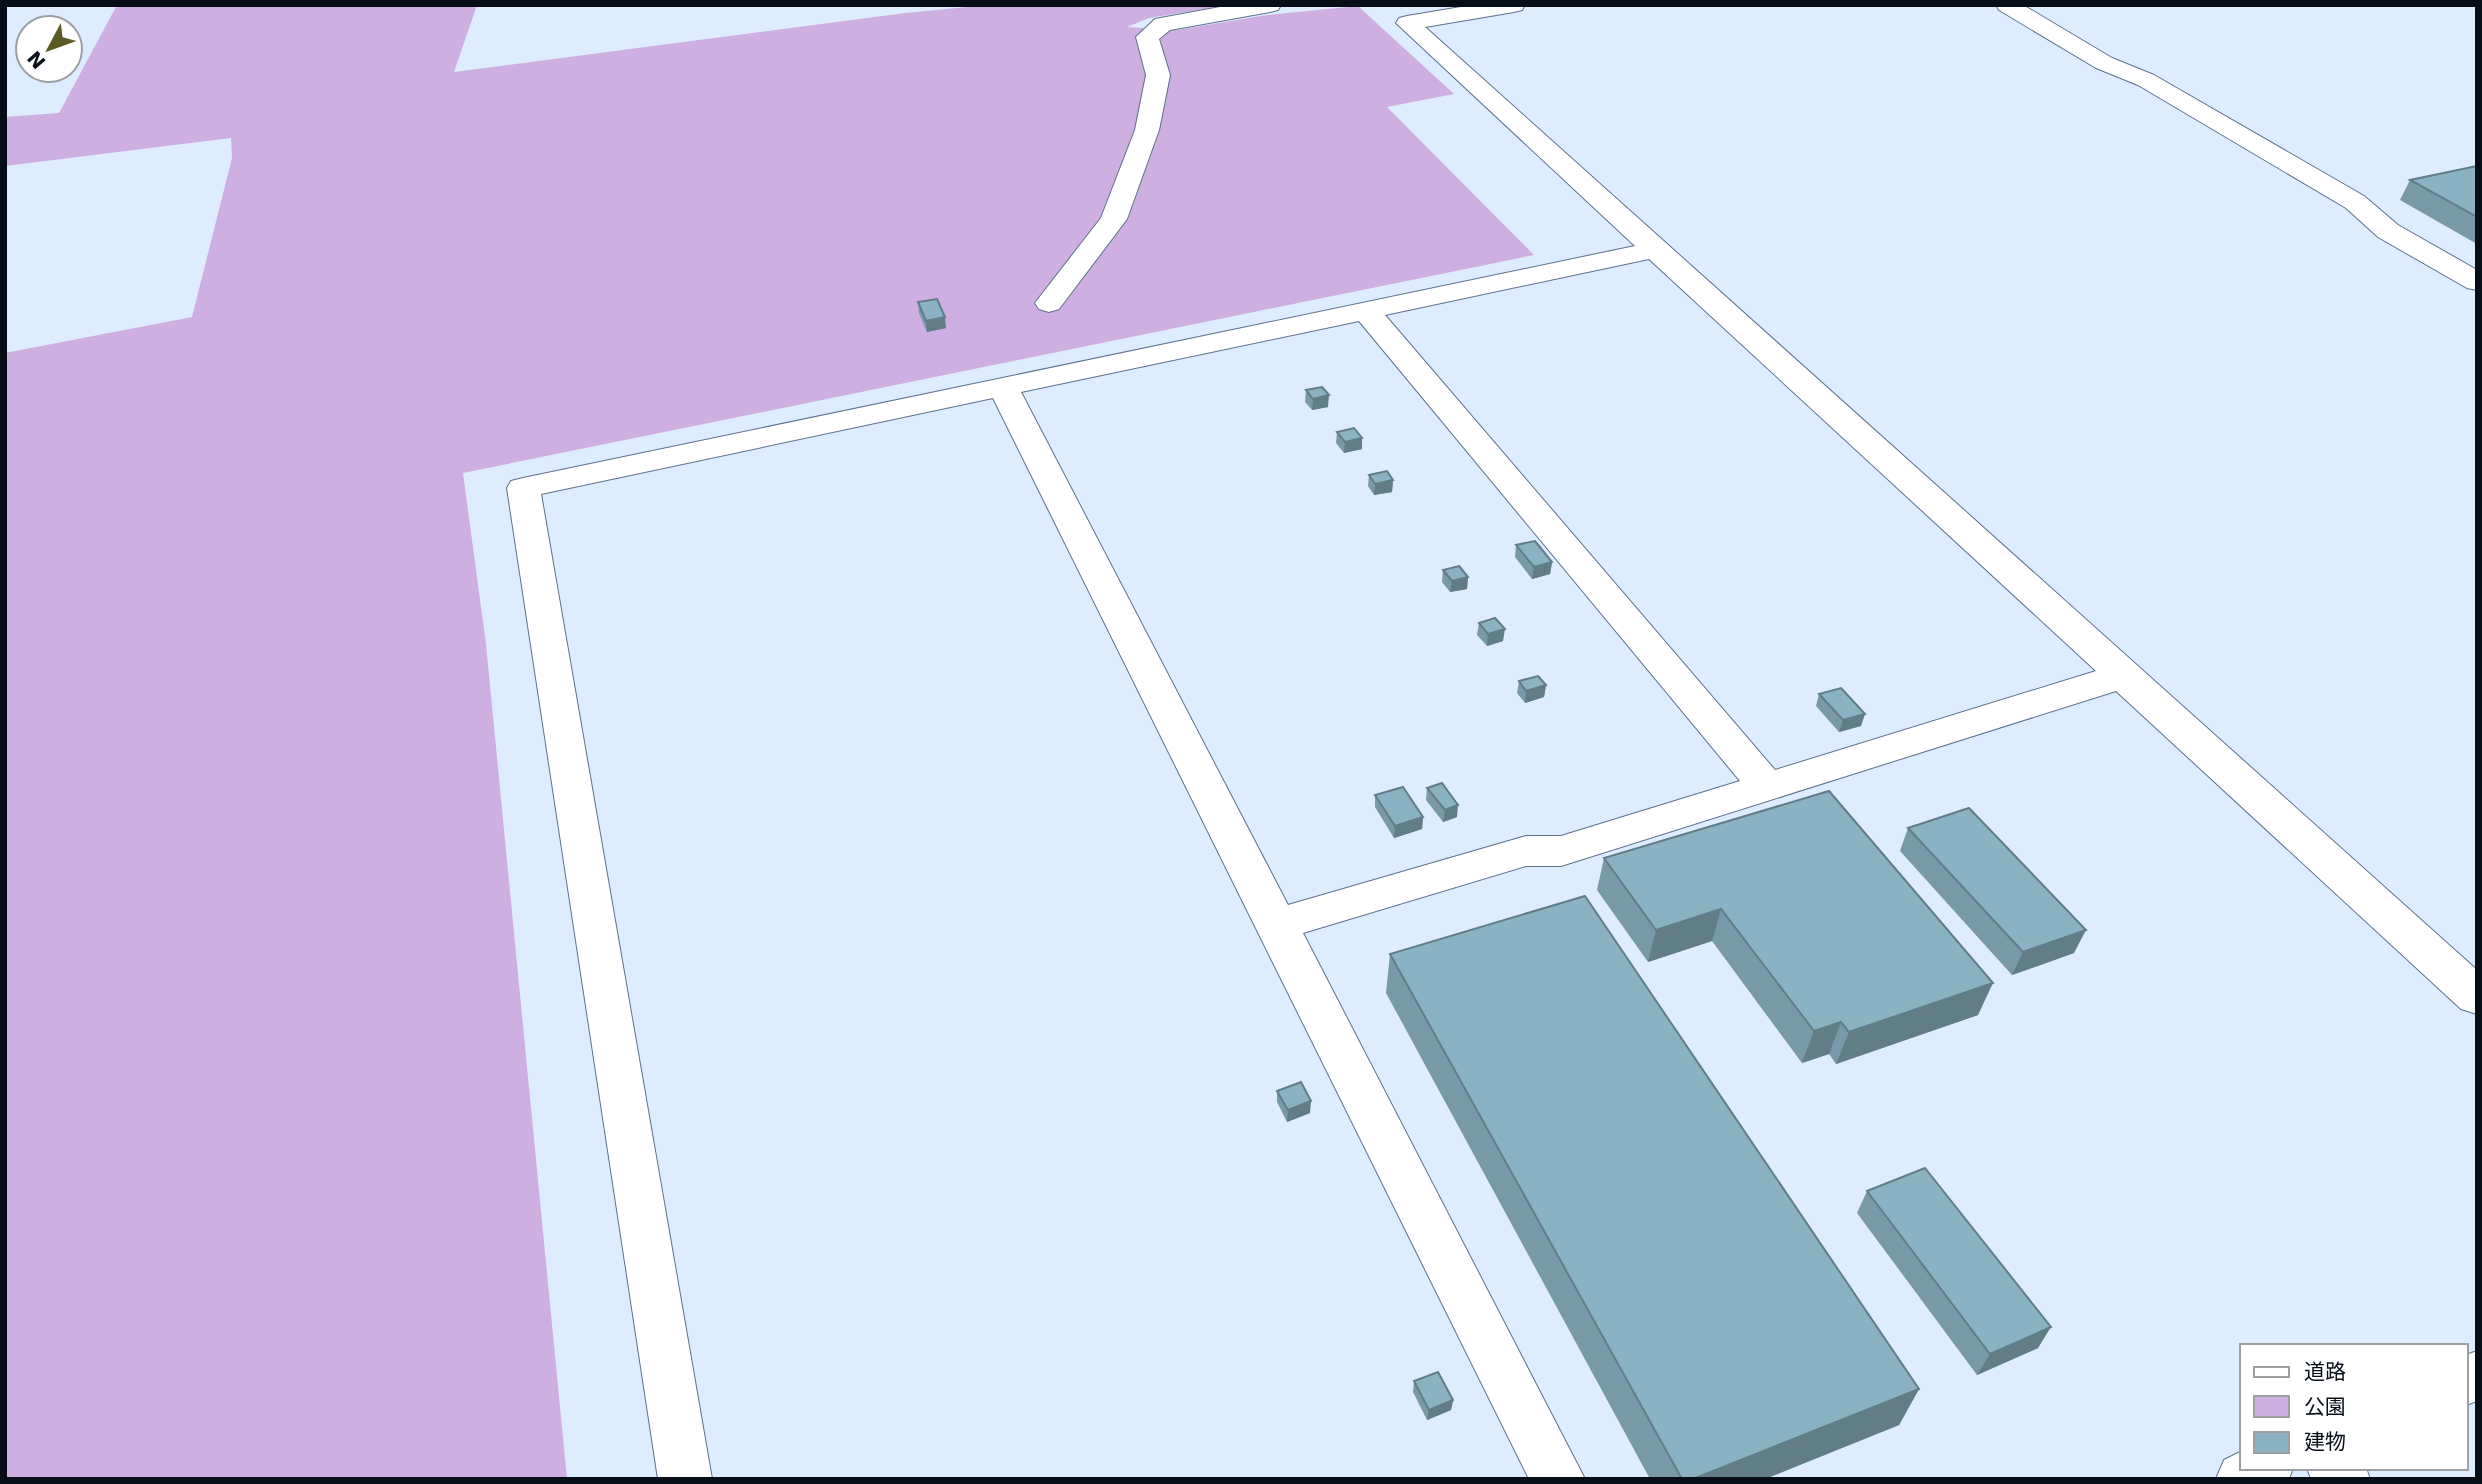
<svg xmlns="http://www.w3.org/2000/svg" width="2482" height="1484" font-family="'DejaVu Sans','Noto Sans JP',sans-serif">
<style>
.green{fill:#cfafe1}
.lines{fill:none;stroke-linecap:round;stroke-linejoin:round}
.minor-casing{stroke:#5b718c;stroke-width:2}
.minor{fill:#fff;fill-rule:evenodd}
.wall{fill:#7799a8}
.shaded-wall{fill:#617d88}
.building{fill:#8ab2c3;stroke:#617d88;stroke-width:2}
</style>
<rect width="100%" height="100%" fill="#deecff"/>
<!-- green -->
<polygon class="green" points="117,5 477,5 454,72 905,13 988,5 1229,5 1149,18 1127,27 1177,30 1267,15 1358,6 1454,94 1387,107 1534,255 463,473 486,644 567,1479 5,1479 5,353 192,317 232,158 231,138 5,166 5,117 59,113"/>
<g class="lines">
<!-- minor casing -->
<g class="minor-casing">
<g id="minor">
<polygon points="1231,5 1281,5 1278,10 1270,12 1170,30 1159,39 1170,75 1159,130 1127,219 1059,309 1049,312 1039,309 1035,303 1101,218 1135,130 1146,75 1136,37 1155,19"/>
<path d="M1473 5H1525L1522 10 1514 12 1425 27 2477 970V1014L2461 1009 2116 691 1561 866H1526L1303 933 1585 1479H1529L993 398 541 494 712 1479H658L507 488 511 481 523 478 1635 246 1396 23 1399 18 1407 16ZM1649 259 2096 671 1775 770 1385 315ZM1359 321 1740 781 1561 836H1526L1288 905 1021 392Z"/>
<polygon points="1996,5 2023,5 2112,58 2154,75 2364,196 2398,225 2477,270 2477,290 2467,288 2378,237 2346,208 2138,85 2096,68 1999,10"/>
<polygon points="2477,1351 2477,1401 2466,1405 2466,1355"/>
<polygon points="2242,1451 2242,1468 2293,1468 2289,1479 2216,1479 2224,1460"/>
<polygon points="2307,1468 2366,1468 2370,1479 2311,1479"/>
</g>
</g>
<!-- minor -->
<use href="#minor" class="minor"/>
</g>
<!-- wall -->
<g class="wall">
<polygon points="2477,166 2477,244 2400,200 2410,180"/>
<polygon points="918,302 946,328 927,332 919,313"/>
<polygon points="1306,390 1328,407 1312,410 1305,402"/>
<polygon points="1337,432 1362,449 1344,453 1336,443"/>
<polygon points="1369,475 1393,480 1392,492 1374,495 1368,486"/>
<polygon points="1516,545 1552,562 1550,574 1532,579 1515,557"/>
<polygon points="1443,570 1468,577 1467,589 1450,592 1442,582"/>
<polygon points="1479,623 1503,641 1487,646 1477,635"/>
<polygon points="1519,681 1546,685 1544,697 1525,703 1517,693"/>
<polygon points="1819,694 1861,726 1839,732 1816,706"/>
<polygon points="1427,788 1457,817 1443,822 1426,800"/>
<polygon points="1375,795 1423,817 1422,829 1394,838 1375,807"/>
<polygon points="1908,828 2074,953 2012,975 1900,851"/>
<polygon points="1604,858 1978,1015 1836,1064 1829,1054 1802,1063 1712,941 1648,962 1597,890"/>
<polygon points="1390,954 1919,1389 1899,1425 1765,1479 1650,1479 1386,993"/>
<polygon points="1277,1091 1310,1113 1287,1122 1277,1102"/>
<polygon points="1867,1191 2038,1348 1977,1375 1857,1213"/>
<polygon points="1414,1381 1453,1400 1451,1410 1427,1420 1413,1392"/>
</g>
<!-- shaded-wall -->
<g class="shaded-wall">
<polygon points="945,317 946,328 927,332 926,321"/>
<polygon points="1329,395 1328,407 1312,410 1313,399"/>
<polygon points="1362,438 1362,449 1344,453 1345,442"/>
<polygon points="1393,480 1392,492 1374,495 1375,484"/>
<polygon points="1552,562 1550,574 1532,579 1534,567"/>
<polygon points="1468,577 1467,589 1450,592 1452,581"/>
<polygon points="1505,629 1503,641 1487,646 1488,634"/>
<polygon points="1546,685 1544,697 1525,703 1526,691"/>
<polygon points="1865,714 1861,726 1839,732 1843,720"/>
<polygon points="1458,805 1457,817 1443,822 1445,810"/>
<polygon points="1423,817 1422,829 1394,838 1395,826"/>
<polygon points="1721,909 1712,941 1648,962 1656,930"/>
<polygon points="2086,930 2074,953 2012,975 2023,952"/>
<polygon points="1993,983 1978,1015 1836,1064 1849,1032"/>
<polygon points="1841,1022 1829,1054 1802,1063 1814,1031"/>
<polygon points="1311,1101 1310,1113 1287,1122 1288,1110"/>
<polygon points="2051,1327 2038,1348 1977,1375 1990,1354"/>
<polygon points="1919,1389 1899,1425 1765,1479 1693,1479"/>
<polygon points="1453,1400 1451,1410 1427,1420 1429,1410"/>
</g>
<!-- building -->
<g class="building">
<polygon points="2477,166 2477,217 2410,180"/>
<polygon points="937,299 945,317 926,321 918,302"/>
<polygon points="1322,387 1329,395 1313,399 1306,390"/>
<polygon points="1354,428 1362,438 1345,442 1337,432"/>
<polygon points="1387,471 1393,480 1375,484 1369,475"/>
<polygon points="1535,541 1552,562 1534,567 1516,545"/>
<polygon points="1459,566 1468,577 1452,581 1443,570"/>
<polygon points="1495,618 1505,629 1488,634 1479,623"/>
<polygon points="1538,676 1546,685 1526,691 1519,681"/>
<polygon points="1841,688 1865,714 1843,720 1819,694"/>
<polygon points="1442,783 1458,805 1445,810 1427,788"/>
<polygon points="1403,787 1423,817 1395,826 1375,795"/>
<polygon points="1829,791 1993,983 1849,1032 1841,1022 1814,1031 1721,909 1656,930 1604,858"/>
<polygon points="1969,808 2086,930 2023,952 1908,828"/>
<polygon points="1585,896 1919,1389 1693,1479 1682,1479 1390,954"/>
<polygon points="1301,1082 1311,1101 1288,1110 1277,1091"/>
<polygon points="1925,1168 2051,1327 1990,1354 1867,1191"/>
<polygon points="1438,1372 1453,1400 1429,1410 1414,1381"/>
</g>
<!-- border -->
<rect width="2482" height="1484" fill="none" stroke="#070e18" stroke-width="14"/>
<!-- legend -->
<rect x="2240" y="1344" width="228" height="126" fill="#ffffff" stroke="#9c9fa3" stroke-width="2"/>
<rect x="2254" y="1367" width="35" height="10" fill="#ffffff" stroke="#9c9fa3" stroke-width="2"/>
<text x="2304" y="1379" font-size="21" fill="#070e18">道路</text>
<rect x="2254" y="1396" width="35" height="21" fill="#cfafe1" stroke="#9c9fa3" stroke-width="2"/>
<text x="2304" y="1414" font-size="21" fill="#070e18">公園</text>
<rect x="2254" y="1432" width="35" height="21" fill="#8ab2c3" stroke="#9c9fa3" stroke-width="2"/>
<text x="2304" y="1449" font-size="21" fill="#070e18">建物</text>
<!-- north arrow -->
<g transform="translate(49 49) rotate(229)"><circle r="33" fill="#ffffff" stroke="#9c9fa3" stroke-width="2"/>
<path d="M0-5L12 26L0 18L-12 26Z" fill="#5b5926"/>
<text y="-10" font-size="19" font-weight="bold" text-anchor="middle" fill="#070e18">N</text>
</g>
</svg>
